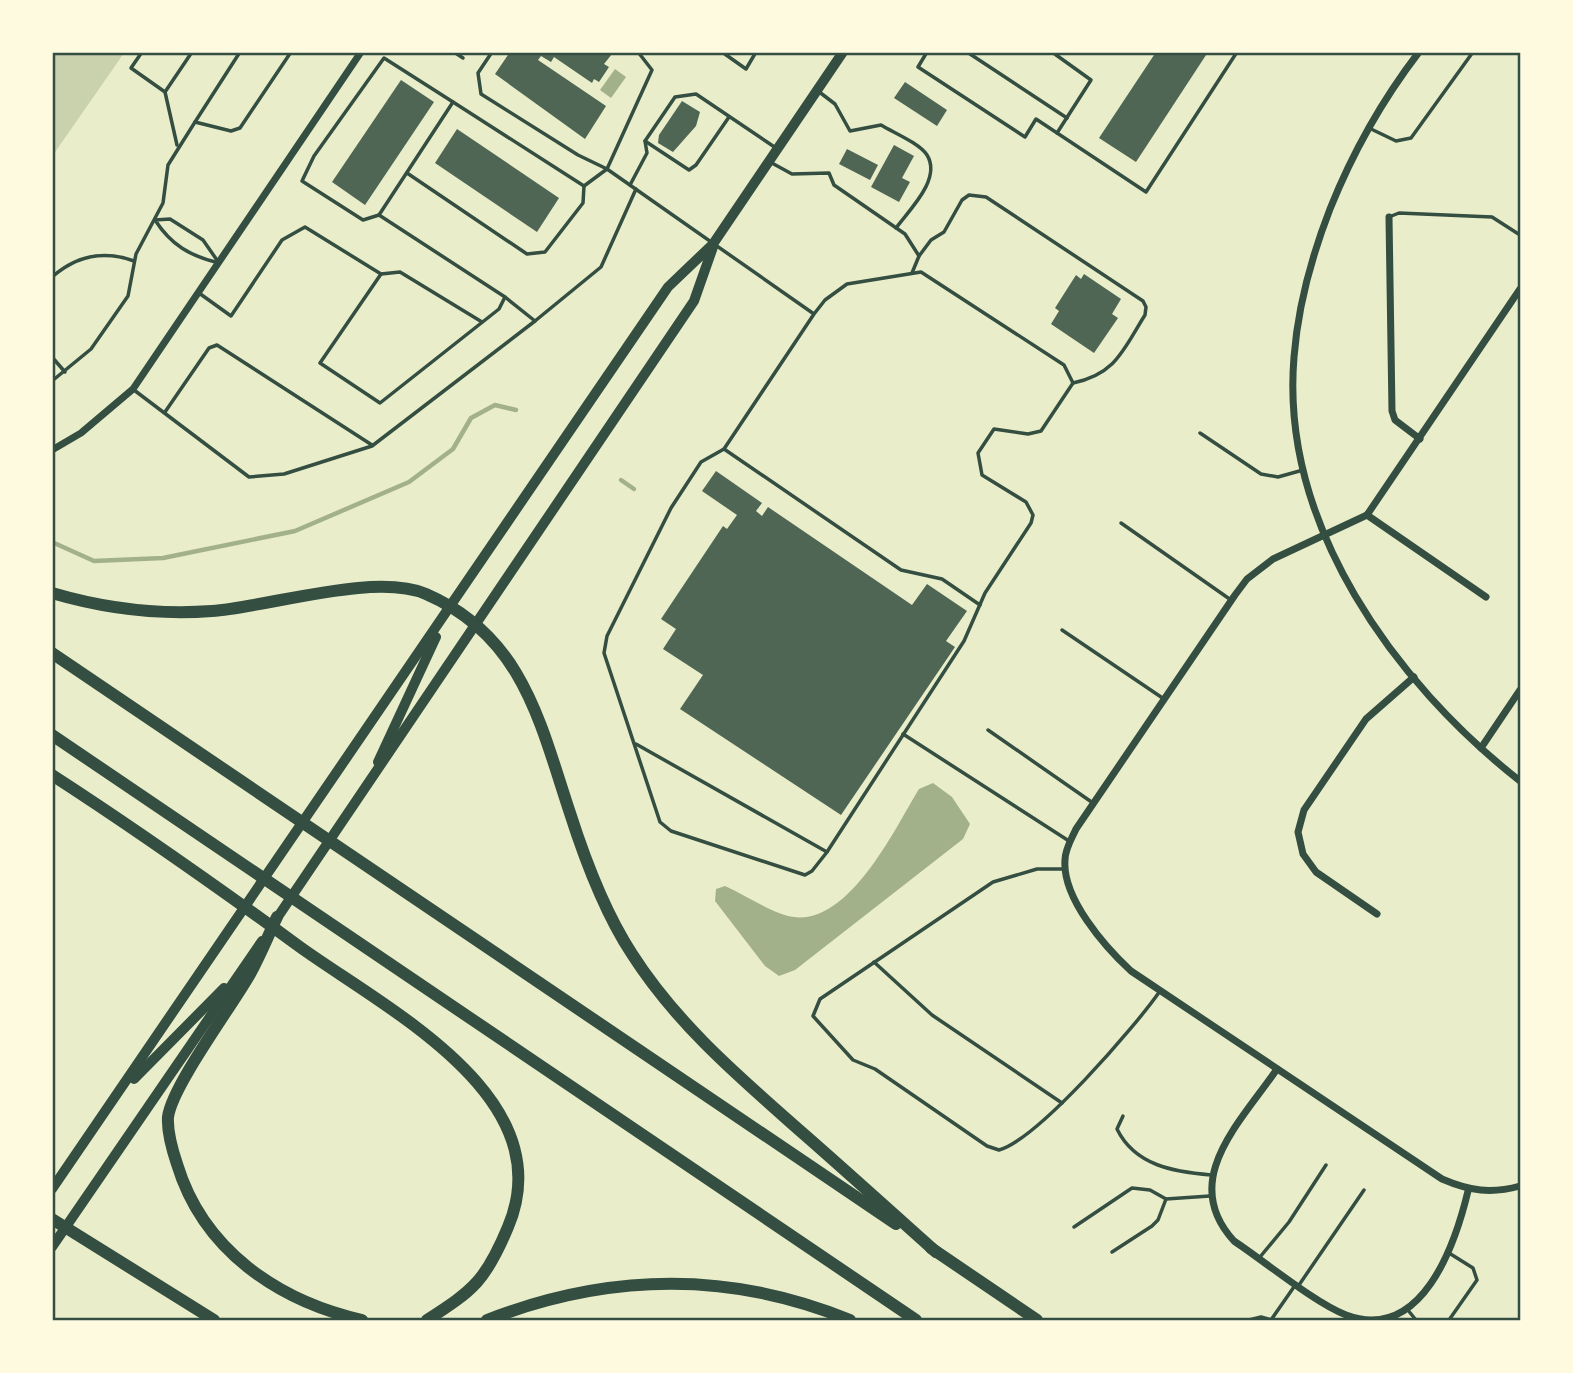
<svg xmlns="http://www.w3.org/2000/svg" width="1573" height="1373" font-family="Roboto,sans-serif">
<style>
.green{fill:#cad2ad}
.water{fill:#a3b18a}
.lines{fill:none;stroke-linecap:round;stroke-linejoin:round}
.stream{stroke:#a3b18a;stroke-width:4.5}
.building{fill:#4f6655}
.service{stroke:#344e41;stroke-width:3.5}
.minor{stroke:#344e41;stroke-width:7}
.primary{stroke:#344e41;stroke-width:10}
.motorway{stroke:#344e41;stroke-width:12}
.neatline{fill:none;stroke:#344e41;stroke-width:2.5}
</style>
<rect width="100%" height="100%" fill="#e9edc9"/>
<!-- green -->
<polygon class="green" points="53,52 124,53 53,155 52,53"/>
<!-- water -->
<g class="water">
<polygon points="615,69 626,77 611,98 600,90"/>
<path d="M933 783 952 797 970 824 963 839 795 970 779 976 765 966 715 901 716 889 725 886C745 895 767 910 788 916 847 931 895 828 919 789Z"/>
</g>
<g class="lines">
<!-- stream -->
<g class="stream">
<polyline points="621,480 634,489"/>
<polyline points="52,542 94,561 163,558 295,531 409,482 453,449 471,418 495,405 516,410"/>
</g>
</g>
<!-- building -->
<g class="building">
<polygon points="510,52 612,54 604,64 609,67 599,82 594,79 592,83 554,57 551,62 541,56 538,60 606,106 585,139 495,74"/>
<polygon points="1156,52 1208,52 1136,162 1099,138"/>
<polygon points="401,80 434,102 365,205 332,182"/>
<polygon points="905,82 947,110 937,126 894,98"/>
<polygon points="682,101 700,112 696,126 673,152 658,143 659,135"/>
<polygon points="457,129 559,198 537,232 435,163"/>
<polygon points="894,145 914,156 902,178 910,182 899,202 871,187"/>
<polygon points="847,149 878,165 870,180 839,164"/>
<polygon points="1084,274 1121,299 1112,314 1118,318 1094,353 1051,324 1059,311 1055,308 1076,275 1081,279"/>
<polygon points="716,471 762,503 756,511 762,516 768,507 912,605 927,584 967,611 946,641 955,647 841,815 680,709 703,675 663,649 676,629 661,619 723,526 727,529 737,515 702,491"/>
</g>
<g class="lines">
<!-- service -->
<g class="service">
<polyline points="142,52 131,68 165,92 177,145"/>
<polyline points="454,52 463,58"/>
<polyline points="492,52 478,73 481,94 578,155 607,169 814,314 825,300 847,284 921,272 1064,365 1073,383 1041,431 1028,434 994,429 978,453 982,475 1026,502 1033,515 1031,523 985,593 964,641 827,852 812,871 805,875 671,831 660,822 604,653 607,636 671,508 701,462 724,449 814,314"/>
<polyline points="722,52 746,69 756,52"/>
<polyline points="927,52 918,67 1025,137 1036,119 1146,192 1237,52"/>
<polyline points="967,52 1067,118"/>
<polyline points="1052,52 1091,80 1057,133"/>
<path d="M818 91 835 104 850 131 881 125C894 133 919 143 927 155 942 179 909 210 896 228"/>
<polyline points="165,92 192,52"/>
<polyline points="195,122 240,52"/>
<polyline points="1369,128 1396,141 1411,138 1473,52"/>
<polyline points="645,141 689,170 696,165 729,117"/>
<polyline points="770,162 792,174 829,173 834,185 905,234 919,256"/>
<polyline points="407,173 527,254 545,252 583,203 584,186"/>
<polyline points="630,185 647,153 645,141 675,97 696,94 776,148"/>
<polyline points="379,215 363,220 302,181 314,156 384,58 453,102"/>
<polyline points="1389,217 1399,213 1492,217 1520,235"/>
<path d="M170 219 203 240 219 263C190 256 171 245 155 220Z"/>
<path d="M912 273 919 256 931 240 944 232 962 200 969 195 986 197 1143 301 1146 307 1145 315C1123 350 1116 374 1073 383"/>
<polyline points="381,274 400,272 482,322"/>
<path d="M52 277C76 256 104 250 134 261"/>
<polyline points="199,293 231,316 282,240 305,227 381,274 320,363 380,403 499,309 505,297 379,215 453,102 584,186 607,169 652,70 638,52"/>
<polyline points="505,297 535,321 601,267 636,189"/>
<polyline points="52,357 65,372"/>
<polyline points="52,381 91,349 128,296 136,254 163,203 168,165 195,122 231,131 240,128 291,52"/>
<polyline points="134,390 249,477 284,474 372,446 535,321"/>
<polyline points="165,412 209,348 217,345 372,445"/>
<polyline points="1200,433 1261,474 1278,477 1303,470"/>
<polyline points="724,449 901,570 942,579 980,605"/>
<polyline points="1121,523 1231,600"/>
<polyline points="1062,630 1164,699"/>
<polyline points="988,730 1093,803"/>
<polyline points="903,734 1069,841"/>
<polyline points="636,744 827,852"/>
<path d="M1064 869H1037L993 882 820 999 813 1016 853 1060 875 1069 987 1146 999 1150C1038 1139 1135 1027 1160 991"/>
<polyline points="874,962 932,1015 1062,1103"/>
<path d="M1123 1116 1117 1129C1135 1166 1175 1172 1211 1175"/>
<polyline points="1074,1227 1132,1188 1150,1190 1166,1199 1210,1196"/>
<polyline points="1112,1252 1152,1226 1158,1220 1166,1199"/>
<polyline points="1260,1257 1289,1222 1326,1165"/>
<polyline points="1299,1285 1364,1190"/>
<polyline points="1407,1309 1416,1320"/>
<polyline points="1249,1320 1261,1317 1272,1320"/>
<polyline points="1271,1320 1296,1284"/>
<polyline points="1449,1320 1477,1280 1473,1268 1449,1253"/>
</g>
<!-- minor -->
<g class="minor">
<path d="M1419 52C1383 99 1352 154 1330 209 1311 258 1298 305 1294 357 1280 525 1395 683 1520 781"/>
<polyline points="1389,217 1392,411 1395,420 1420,439"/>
<path d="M1520 289 1367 515 1273 559 1247 579 1235 595 1076 829C1072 838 1065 849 1065 860 1062 898 1105 947 1131 971L1442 1179C1470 1191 1491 1194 1520 1186"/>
<polyline points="52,450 81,433 133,389 361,52"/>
<polyline points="1367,515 1486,597"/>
<polyline points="1481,748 1520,690"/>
<polyline points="1377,914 1316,872 1303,854 1298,832 1304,810 1366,719 1414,677"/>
<path d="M1277 1069C1241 1122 1178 1180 1234 1241 1264 1261 1315 1303 1346 1315 1422 1343 1455 1245 1468 1191"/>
</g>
<!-- primary -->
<g class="primary">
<polyline points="378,762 436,637"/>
<polyline points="273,924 694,301 713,247"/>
<polyline points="134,1079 224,988"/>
<polyline points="52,1189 668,287 713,244 843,52"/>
<polyline points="52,1247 262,941"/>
</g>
<!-- motorway -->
<g class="motorway">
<path d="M52 593C103 608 159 615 212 611 268 607 375 572 426 594 523 636 540 723 570 813 585 860 605 913 632 954 676 1023 737 1075 798 1129 844 1169 890 1211 936 1252"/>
<polyline points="52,653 896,1224"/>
<polyline points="52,735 916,1320"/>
<path d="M52 775C137 830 219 888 300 947 386 1009 563 1097 508 1227 486 1280 474 1290 427 1320"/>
<path d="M277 917C268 936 260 956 250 974 232 1006 172 1086 168 1117 167 1132 172 1149 177 1164 203 1250 278 1301 362 1320"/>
<polyline points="52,1219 214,1320"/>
<polyline points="931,1248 1037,1320"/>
<path d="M487 1320C608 1273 728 1270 850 1320"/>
</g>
</g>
<!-- border -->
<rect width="1573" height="1373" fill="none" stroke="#fefae0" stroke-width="108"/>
<rect x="54" y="54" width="1465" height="1265" class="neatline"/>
</svg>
